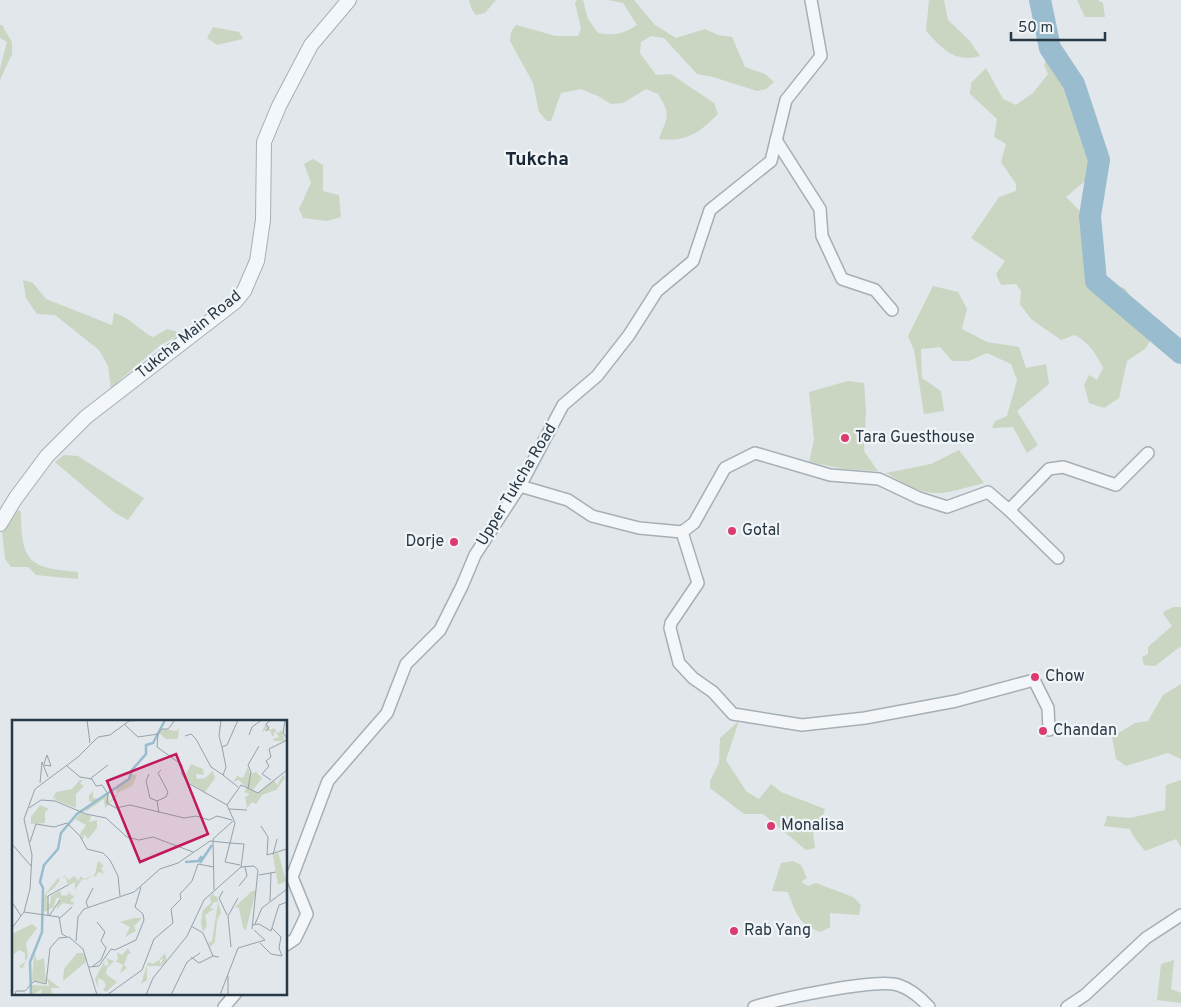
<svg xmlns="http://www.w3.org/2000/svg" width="1181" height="1007" font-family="Overpass,sans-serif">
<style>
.green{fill:#cad6c1}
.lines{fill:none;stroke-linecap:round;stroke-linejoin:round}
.river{stroke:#99bdce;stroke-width:22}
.minor-casing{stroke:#a6afb6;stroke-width:14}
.tertiary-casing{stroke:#a6afb6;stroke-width:16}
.minor{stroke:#f4f7f9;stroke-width:11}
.tertiary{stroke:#f4f7f9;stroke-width:14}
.poi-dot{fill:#db3b71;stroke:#f1f5f8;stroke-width:2}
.labels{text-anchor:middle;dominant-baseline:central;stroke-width:4.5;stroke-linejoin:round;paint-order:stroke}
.street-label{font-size:16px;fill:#283845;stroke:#f1f5f8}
.poi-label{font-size:16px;fill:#283845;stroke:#f1f5f8;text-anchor:start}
.quarter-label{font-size:19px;font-weight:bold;fill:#1a2835;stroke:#f1f5f8}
.inset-river{fill:none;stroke:#99bdce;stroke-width:2.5}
.inset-road{fill:none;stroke:#97a1a9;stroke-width:1}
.view{fill:#c2185b;fill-opacity:0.15;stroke:#c2185b;stroke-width:2.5}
.inset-edge{fill:none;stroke:#283845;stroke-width:2.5}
</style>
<rect width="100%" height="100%" fill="#e1e7eb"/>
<!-- green -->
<g class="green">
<polygon points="469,0 496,0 485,13 476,15 472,10"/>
<path d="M577 0H583L588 19 598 33C615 36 623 34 637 25L623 3 608 0H634L655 25 676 38 705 29 718 35 732 37 745 67 765 74 774 82 766 89 757 91 713 77 697 74 664 38 651 36 641 42 640 53 656 75 671 74 714 103 718 114C699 133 687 142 659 139 667 116 672 116 658 94L646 89 623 103 611 104 598 96 581 89 561 93 551 121H547L539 112 533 83 510 41 511 32 516 25 556 36H578L581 28 575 3Z"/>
<path d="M929 0H944L948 20 969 40 980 56C954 63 943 49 926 31Z"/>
<polygon points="1077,0 1098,0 1103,3 1105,17 1085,17"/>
<polygon points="0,25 2,25 12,42 12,54 0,80 0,69 7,42 0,38"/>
<polygon points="213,27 239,32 243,39 217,45 207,38"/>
<path d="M1046 60 1067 82 1092 154 1085 181 1066 197 1079 210 1085 229V270L1090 289 1106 281 1126 289 1132 302 1159 326 1146 348 1127 361 1119 398 1104 408 1089 403 1084 385 1089 375 1097 380 1103 368C1096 353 1089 343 1075 335L1061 340 1031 319 1020 304 1021 291 1016 284 1001 285 996 274 1005 261 971 238 999 197 1016 191V184L1001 162 1006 144 994 137 997 119 970 94 971 83 986 68 1003 99 1016 105 1033 93 1048 74 1044 65Z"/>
<polygon points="313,159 323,165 323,191 339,195 341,217 327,221 303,218 299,209 311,183 304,164"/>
<path d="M23 280 33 283 46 299 112 325 114 313C132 318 137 329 153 337L167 329 182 333 159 346 119 381 116 388 111 389 108 366 99 350 55 315 37 314 26 298Z"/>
<polygon points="933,286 958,292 967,309 962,329 987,342 1019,347 1026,368 1046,364 1049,384 1017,411 1038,445 1027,453 1013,427 992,428 995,421 1007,416 1017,380 1011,364 987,353 969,361 952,361 940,347 921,349 922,378 941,391 944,411 924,414 914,350 908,336"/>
<polygon points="848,381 864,383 866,411 864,451 878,471 845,469 809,462 814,440 809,392"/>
<path d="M959 450 984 483C935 496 931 500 886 473L931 464Z"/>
<polygon points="64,455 78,456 144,498 128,520 115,513 55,462"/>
<path d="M15 511H21C21 562 29 568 78 572V579L36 575 28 567H11L5 559 2 532Z"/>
<polygon points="1174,607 1181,607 1181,646 1155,666 1144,665 1142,657 1148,654 1148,647 1172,626 1163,614 1165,611"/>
<polygon points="1181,684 1181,759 1168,753 1126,766 1116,759 1112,737 1135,723 1148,721 1163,695"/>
<polygon points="739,721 726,760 746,791 759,799 771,784 781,792 825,809 820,825 813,833 815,848 806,850 763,814 744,814 710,788 710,781 719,763 720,738"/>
<polygon points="1181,780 1181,847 1176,839 1145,851 1133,836 1130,829 1104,826 1107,816 1130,818 1165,810 1166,785"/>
<path d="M793 861 801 865 807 878 801 882 808 886 816 883 853 897 861 905 859 915 830 913V927L821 932C799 926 795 911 788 892L772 891 781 863Z"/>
<polygon points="1174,960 1171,989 1181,993 1181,1003 1157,1000 1161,964"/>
</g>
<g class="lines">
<!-- river -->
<polyline class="river" points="1040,0 1050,48 1074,84 1099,160 1090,216 1096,281 1181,353"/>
<!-- minor casing -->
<g class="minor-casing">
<g id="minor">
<polyline points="776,140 820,209 822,236 842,279 875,290 892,310"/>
<polyline points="520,486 568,500 592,516 639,528 682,532 694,523 725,468 755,453 830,475 879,479 919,498 947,507 988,492 1009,510 1058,558"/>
<polyline points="1009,510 1049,469 1063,467 1116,485 1148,453"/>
<polyline points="682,532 698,583 671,623 670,628 679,663 693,678 713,692 733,714 802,725 865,718 956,701 1034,680 1048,708 1049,730"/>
<polyline points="286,945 295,939 307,914 292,877 328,781 387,713 406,664 440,630 462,586 475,555 520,486 563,405 597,376 629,335 657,291 693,261 710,210 771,161 786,100 821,56 811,0"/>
<polyline points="224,1007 236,993"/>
<path d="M754 1007C779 999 876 978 898 985 911 989 920 997 929 1007"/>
<polyline points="1067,1007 1085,995 1146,938 1181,915"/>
</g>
</g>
<!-- tertiary casing -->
<g class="tertiary-casing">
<polyline id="tertiary" points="0,524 15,499 47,456 86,417 235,302 244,291 257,261 263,220 264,142 279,106 311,45 349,0"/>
</g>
<!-- minor -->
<use href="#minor" class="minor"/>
<!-- tertiary -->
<use href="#tertiary" class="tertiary"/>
</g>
<!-- markers -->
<g class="poi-dot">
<circle cx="845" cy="438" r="5"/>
<circle cx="732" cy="531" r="5"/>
<circle cx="454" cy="542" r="5"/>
<circle cx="1035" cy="677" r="5"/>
<circle cx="1043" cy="731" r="5"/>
<circle cx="771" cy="826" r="5"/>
<circle cx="734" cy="931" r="5"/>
</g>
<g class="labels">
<!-- street labels -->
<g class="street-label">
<text transform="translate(189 335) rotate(-39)">Tukcha Main Road</text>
<text transform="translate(517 485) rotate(-59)">Upper Tukcha Road</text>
</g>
<!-- poi labels -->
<g class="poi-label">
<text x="855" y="438">Tara Guesthouse</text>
<text x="742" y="531">Gotal</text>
<text x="444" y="542" text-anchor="end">Dorje</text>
<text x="1045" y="677">Chow</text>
<text x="1053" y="731">Chandan</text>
<text x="781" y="826">Monalisa</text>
<text x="744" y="931">Rab Yang</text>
</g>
<!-- quarter labels -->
<g class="quarter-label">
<text x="537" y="160">Tukcha</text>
</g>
</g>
<!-- overview -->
<g transform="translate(12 720)">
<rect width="275" height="275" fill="#e1e7eb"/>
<path d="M254 3 258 10 262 8 266 13 270 10 273 21H262L261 19 267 17 263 11 261 17 258 11H254L256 9 250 12ZM167 8 166 19H154L147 13 152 9 165 11ZM179 44 191 49 192 55 184 54 185 59 193 58 201 51 203 58 193 72 176 62 174 54ZM236 47 238 54 244 52 250 58 241 70 245 73 262 60 265 65 271 55 273 58 264 70 250 75 244 84 240 82 235 88 233 77 238 74 232 72 235 68 227 60 221 62 225 56 231 58ZM118 54 125 55 120 66 105 73 104 67 117 60ZM68 60H71L68 63 72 66 64 74V88L43 80 44 77 40 80 44 72 60 69ZM81 71V78L88 79 96 74 97 82 105 74V76L93 88 92 79 73 92 75 86 84 83 77 81V76L74 79ZM28 85 37 89 33 92V103L19 104V97ZM69 93 79 96 77 102 85 100V108L76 119 72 114 71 120 68 114 74 105 63 99ZM266 132 274 161 266 165 261 136ZM86 141 92 146 89 148 92 154 87 152 83 157 81 155 74 160 70 159 63 170V162L56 166 54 157 49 158 53 156 57 160 62 156 67 161 68 156 73 159 83 154ZM46 158 48 160 43 167 34 174 36 177 33 185 35 181 38 185 39 176 48 171 50 176 56 175 57 172 60 176 63 175 58 181 62 182 61 185 51 183 44 190 48 178H44L42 187 36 190 37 196 35 191 30 192 31 177ZM240 171H244L234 210 231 208 227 188 223 187ZM203 172 201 175 205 177 209 193 205 200 203 222 198 227 196 223 200 221 206 182H202L198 188 202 189 193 195 195 205 191 212 189 203 185 204 189 203 191 190 199 183 198 176ZM122 198H130L122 206 124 211 113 217 118 207 108 202ZM20 204 25 208 14 223 16 236 10 249 7 246 13 242V233L7 230 0 236V214ZM69 228 75 241 51 261 52 249 65 233H71ZM116 228 119 234H116L112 245 115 248 108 253 111 245 103 241 106 240 105 232 110 235ZM22 233 25 241 32 238 34 263 20 260ZM153 233 155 241 149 246H135V260L129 264 136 242 141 244 147 240 149 244 151 239 147 240ZM94 238 102 241 95 248 94 254 105 262 94 272 91 269 94 266 92 261 86 258V268L83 259 93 240 92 246 97 245ZM35 258 48 268H39L40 275H29L30 269 20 275 19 265 37 266Z" fill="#cad6c1"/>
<path class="inset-river" d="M173 142 186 141 190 136M188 143 200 125M19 275 18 242 30 212 31 168 28 162 32 145 46 129 49 113 65 94 117 59 120 50 134 34V25L141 23 153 0"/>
<path class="inset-road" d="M75 0 78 23M209 0 207 16 210 27M226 0 215 25 210 27 214 47 211 55 226 67M273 0 271 13 275 18M112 4 126 17 146 14 145 27 170 45V54L176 63 215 85M254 11 257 8 254 4 259 0M146 14 150 9H156L163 0M237 15 240 7 250 0M173 16 179 14 184 19 199 47 211 55M32 44 35 35 39 46 32 45M55 46 68 57 80 59 84 66 90 65 96 74 95 83 104 88 118 85 172 98 184 96 197 100 205 96 220 100M137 54 134 61 138 78 145 81 147 93M78 59 96 45M259 60 250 54 257 46 254 41 259 37 257 29 275 20M28 63 30 42 36 57M236 69 239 52 236 45 247 26M145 81 154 77 156 72 146 53 149 50M17 88 29 80 43 81 74 94 94 98 115 117 127 120 141 117 181 132M217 89 235 90M249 106 256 117 255 135 275 129M18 122 24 104 42 107 55 103 68 116 75 129 91 133 98 140 106 156 108 176M0 124 19 146M261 135 265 119M247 155 264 152M227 166 235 156 233 147M202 170 201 119 221 101M211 171 207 178 215 195M258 181 259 153M0 182 9 196M76 187 74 182 81 168M12 192 47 197 50 214 55 217M36 196V176L56 165M37 196 48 180M48 198 60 187M243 204 250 188 275 169M240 205 247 204 259 211 267 185 275 182M179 206 191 213 201 236 207 237M0 208 12 192 18 169 20 135 12 99 23 69 66 37 86 17 98 15 117 1 132 0M240 209 246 150 242 146 229 147 232 124 218 123 223 103 215 85 229 65 246 73 275 50M64 221 66 197 72 189 122 172 148 149 166 143 198 121 218 123 213 142 228 145M248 223 259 234 270 236 267 228 269 217 260 208M219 227 216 196 226 178M179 237 187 243 201 236M81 246 89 240 94 228 89 221 93 212 85 202M77 247 87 246 99 229 103 230 124 220 132 200 131 194 123 187 129 167M3 275 4 271H13L22 261 34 264 38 228 47 218 57 217 71 229 85 275M95 275 130 250 142 219 161 203 159 189 169 179 168 174 180 161 186 144 202 147M134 275 141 258 175 216 192 180 229 147M159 275 175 242 188 233M208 275 226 228 253 220 242 210M216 275V256"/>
<path class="view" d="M164 34 196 114 128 142 95 61Z"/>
<rect width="275" height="275" class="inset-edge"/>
</g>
<!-- scale -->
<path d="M1011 32v8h94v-8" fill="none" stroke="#283845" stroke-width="2.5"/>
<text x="1018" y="32" font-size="15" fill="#283845" stroke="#f1f5f8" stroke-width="4" paint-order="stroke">50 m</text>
</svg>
